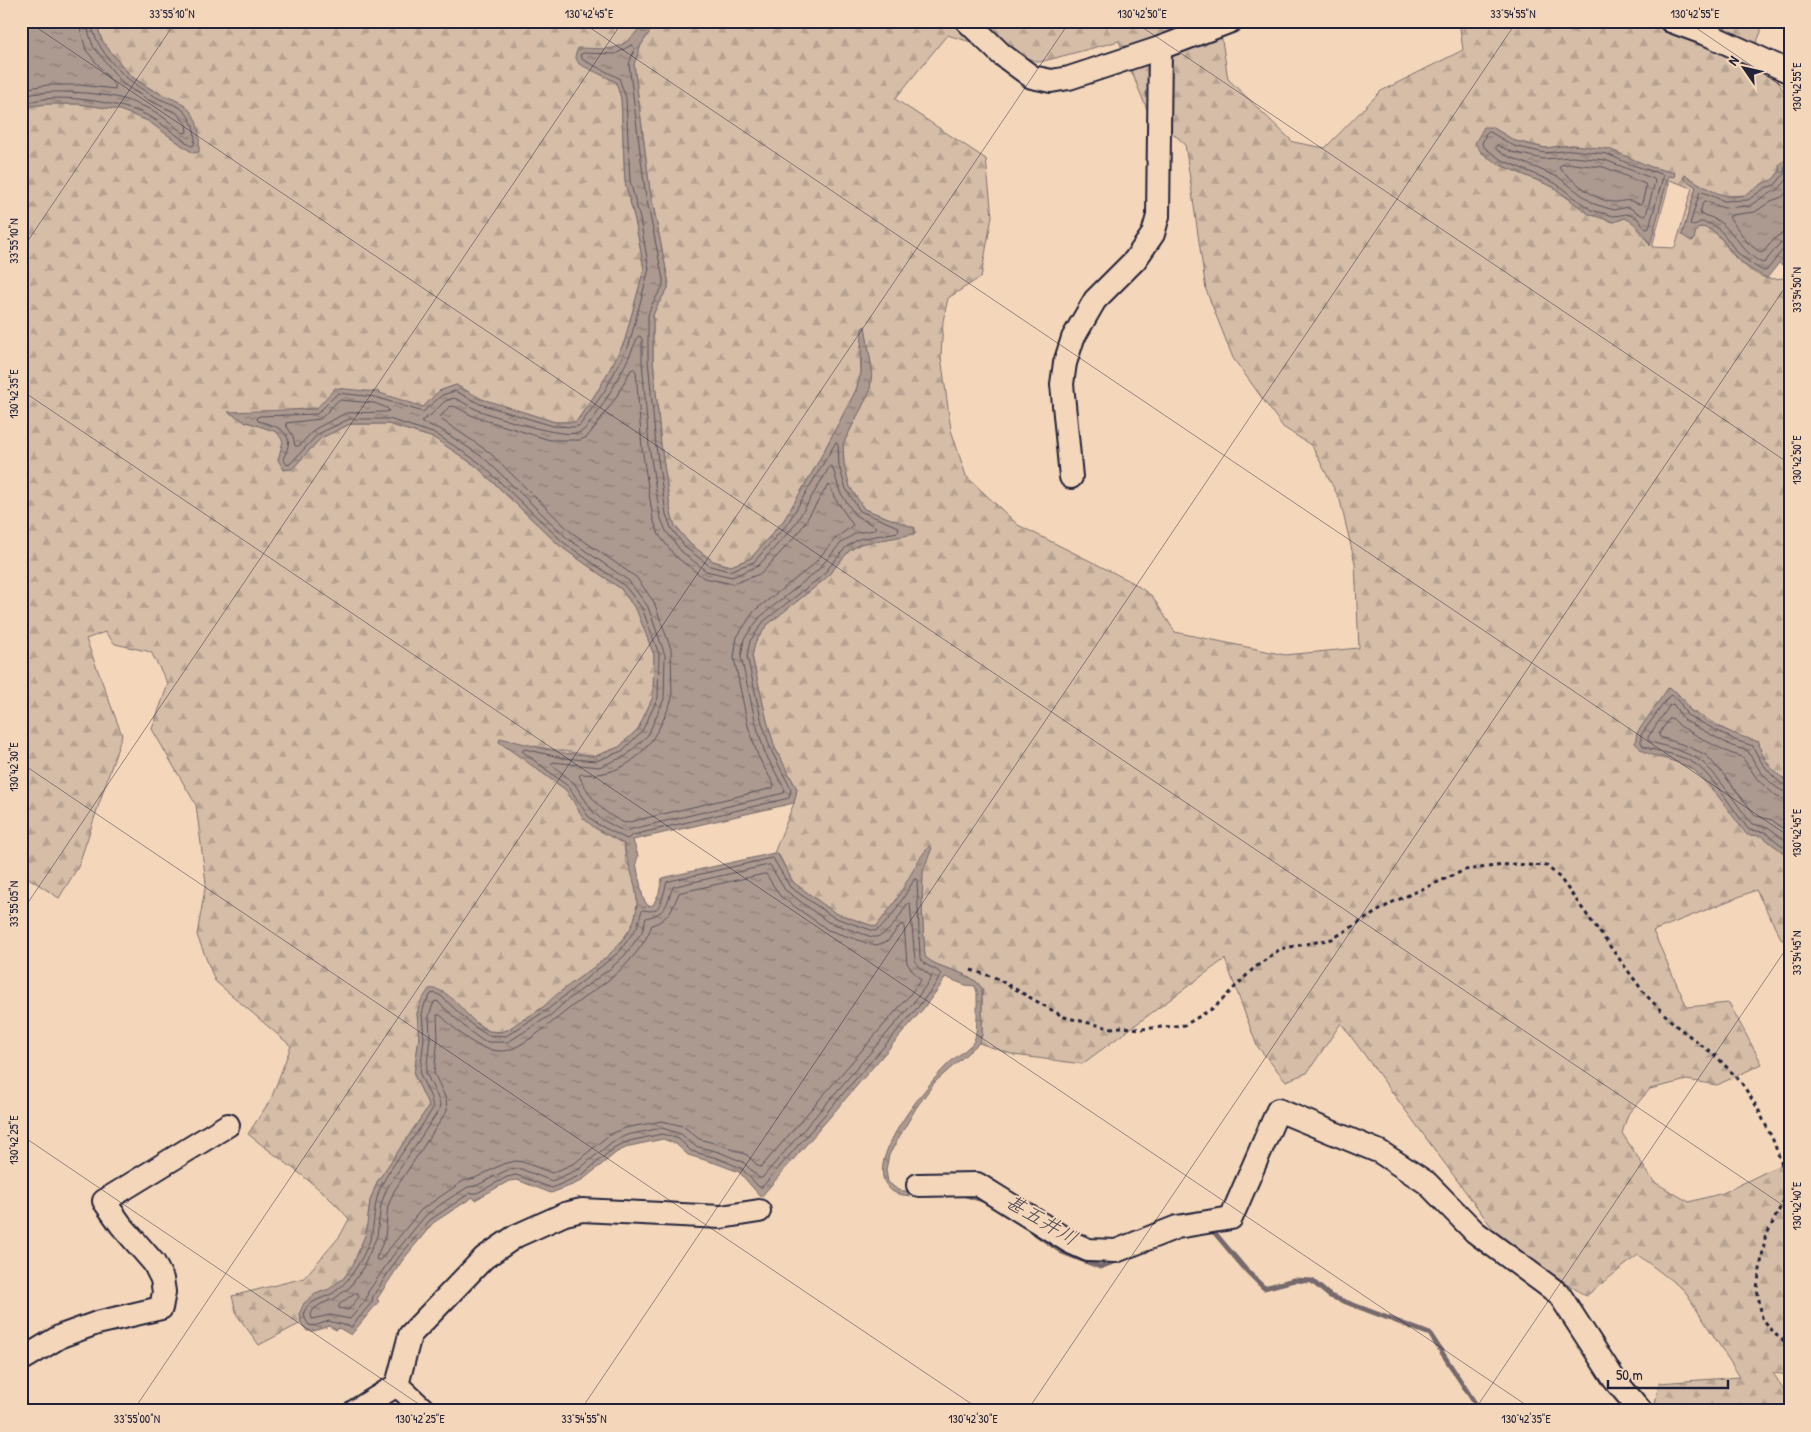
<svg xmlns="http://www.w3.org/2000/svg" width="1811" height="1432" font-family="'Patrick Hand','Klee One',sans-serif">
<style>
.forest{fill:url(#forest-firs);stroke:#7c7071;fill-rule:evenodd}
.water{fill:url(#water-ripples);stroke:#75696d}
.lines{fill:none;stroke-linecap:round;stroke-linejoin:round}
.shore{stroke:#59525d;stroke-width:1}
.stream{stroke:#75696d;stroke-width:5}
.minor-casing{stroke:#22223b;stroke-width:26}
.path{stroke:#22223b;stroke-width:3;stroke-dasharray:4 4;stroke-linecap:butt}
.minor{stroke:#f4d7ba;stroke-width:22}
.ticks{fill:none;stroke:#22223b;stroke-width:1;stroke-opacity:0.45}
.labels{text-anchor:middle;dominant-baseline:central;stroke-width:4;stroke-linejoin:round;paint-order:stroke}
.water-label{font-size:20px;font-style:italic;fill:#4b4654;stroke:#f4d7ba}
.neatline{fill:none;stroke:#22223b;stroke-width:2}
.ticks-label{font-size:12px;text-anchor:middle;fill:#22223b}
</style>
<defs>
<pattern id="forest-firs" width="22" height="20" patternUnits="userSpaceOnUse" patternTransform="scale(1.25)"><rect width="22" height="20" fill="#d6bda7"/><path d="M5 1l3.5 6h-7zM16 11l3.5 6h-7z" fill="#b7a291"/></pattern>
<pattern id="water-ripples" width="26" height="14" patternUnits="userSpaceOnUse" patternTransform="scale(1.25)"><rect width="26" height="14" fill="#ac998f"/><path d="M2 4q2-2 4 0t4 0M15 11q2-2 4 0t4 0" fill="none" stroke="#8c7c76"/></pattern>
</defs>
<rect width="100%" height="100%" fill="#f4d7ba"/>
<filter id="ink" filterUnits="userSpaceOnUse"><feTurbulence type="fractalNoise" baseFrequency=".02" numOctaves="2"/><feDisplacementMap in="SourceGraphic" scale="10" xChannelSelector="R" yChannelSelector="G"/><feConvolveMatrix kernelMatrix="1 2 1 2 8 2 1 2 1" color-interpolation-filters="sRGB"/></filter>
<g filter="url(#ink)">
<!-- forest -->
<g class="forest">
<path d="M96 21H646L630 40 614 49 605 76 616 82 621 98 625 182 635 220 644 269 624 343 599 389 576 422H555L481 399 456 385 439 391 423 407 401 400 282 411 244 421 277 432 284 441 278 460 292 469 321 438 350 424H388L434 438 476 466 560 546 621 589 637 611 654 655 653 697 638 729 619 747 596 756 499 741 566 790 595 828 624 844 626 861 633 874 638 905 633 925 616 948 604 960 559 993 545 1006 504 1032 489 1031 475 1022 443 992 417 1013 419 1037 414 1075 429 1106 377 1182 370 1201 366 1233 353 1265 344 1278 329 1290 315 1294 300 1312 301 1323 259 1345 237 1315 232 1296 304 1278 340 1236 349 1219C323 1187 280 1160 248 1134L271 1099 291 1046 215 981 197 935 206 883 196 805 152 729 168 684 151 652 115 644 105 632 86 639 122 735 78 867 59 898 27 877H21V114L29 106 48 104H79L120 110 148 121 193 153 184 104 156 92 131 76 102 41Z"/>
<path d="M657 21H1219L1228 79 1293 142 1325 148 1381 91 1463 50 1459 21H1761V32L1755 46 1790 101V157L1772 181 1763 184 1747 195 1725 196 1715 193 1685 175 1683 178 1696 187 1682 235 1696 231 1700 227C1718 228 1723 244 1734 256 1742 264 1755 275 1766 278 1773 280 1783 278 1790 277V783C1776 775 1760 758 1759 742L1737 736 1690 710 1683 698 1640 749 1679 763 1694 770 1709 787 1762 836 1790 858V942L1782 940 1756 890 1653 931 1687 1007 1729 1003 1762 1064 1717 1085 1687 1080 1650 1089 1628 1114 1622 1133 1654 1182 1689 1202 1723 1193 1790 1160V1375L1773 1373 1790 1399V1411H1662L1655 1404 1659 1383 1740 1377 1684 1290 1638 1255 1586 1296 1502 1241 1341 1023 1307 1073 1286 1081 1257 1046 1225 959 1082 1064 1014 1055 979 1043 982 1035V988C970 970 941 971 925 957L922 907 923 871 931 847 895 902 876 927 835 913 793 882 779 855 774 853 794 803 797 789 775 748 767 721 752 656 755 643 767 625 825 579 849 551 860 544 913 534 915 528 864 509 850 487 844 465 843 444 870 391 872 370 865 327 860 350 861 373 856 390 816 466 784 520 751 558 731 566 713 561 690 544 675 526 671 513 661 445 653 360V315L657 306 668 288V279L650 190 634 64 641 45ZM947 35 1040 62 1119 41 1148 112 1185 144 1206 290 1233 358 1283 427 1312 446 1340 500 1355 563 1359 648 1285 655 1175 632 1152 596 1132 582 1018 525 966 476 951 430 941 356 943 321 948 298 981 277 992 216 986 159 895 99ZM1492 127 1515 141 1545 148 1572 145 1608 149 1651 167 1675 173 1669 176 1650 245 1633 222 1625 218 1614 222 1589 214 1553 187 1498 164 1481 152ZM1670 180 1692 188 1675 248 1652 247Z"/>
</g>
<!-- water -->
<g class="water">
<path d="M21 21H96C98 27 99 34 102 40 106 47 125 70 131 76 166 106 203 91 199 152L193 153 148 121 120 110 79 104H48L29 106 21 114Z"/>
<path d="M646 21H657L641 45 634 64 650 190 668 279V288L657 306 653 315V360L661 445 671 513 675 526 690 544 713 561 731 566 751 558 784 520 816 466 856 390 861 373 862 328 865 326 872 370 870 391 843 444 844 465 850 487 864 509 915 528 914 534 860 544 849 551 825 579 767 625 755 643 752 656 767 721 775 748 797 789 794 803 633 840 638 856 636 863 643 898 648 906 653 905 659 893 662 878 774 853 778 855 793 882 835 913 876 927 895 902 920 858 929 846 932 848 923 871 922 907 925 957C941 971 970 970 982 988V1035L979 1043 935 1082 916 1108 889 1155 886 1170 888 1182 898 1190 913 1192 912 1196C903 1195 894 1195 888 1187 863 1160 929 1083 948 1064 954 1058 970 1048 974 1041 978 1032 977 1003 977 992L975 986 965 985 945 977 941 985 923 1009 761 1197 739 1172 715 1163 688 1155 676 1144 663 1139 630 1146 617 1152 585 1178 575 1184 551 1193 517 1180 509 1181 475 1200 473 1197 433 1223 402 1261 377 1299 379 1301 351 1335 339 1328 336 1330 329 1326 314 1331H307L301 1323 300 1312 304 1303 315 1294 329 1289 344 1278 353 1265 366 1233 370 1201 377 1182 429 1106 414 1075 419 1037 417 1013 421 1001 429 989C451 985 468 1024 489 1031 493 1032 501 1033 504 1031 509 1030 513 1026 517 1023 526 1018 535 1013 543 1007 549 1002 554 996 560 992 585 972 618 955 632 925 645 898 628 870 624 844L595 828 584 819 566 790 499 742 500 738 564 753 595 756 619 747 638 729 653 697 654 655 637 611 621 589 560 546 476 466 434 438 388 424H350L321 438 292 469 284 470 278 460 283 441 277 432 244 421 228 412 316 409 335 388 377 392 423 407 439 391 456 385 482 399 555 422H576L599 389 624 343 644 269 635 220 625 182 621 98 616 82 579 64 575 56 578 48C617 49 620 53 646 21Z"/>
<path d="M1484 127H1492L1515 141 1545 148 1572 145 1609 149 1651 167 1675 173 1674 177 1668 176 1650 246C1645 234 1637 224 1625 218L1614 222 1589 214 1553 187 1498 164 1481 152 1475 143Z"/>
<path d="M1788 157H1790V249L1782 259 1787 262 1784 266 1779 263 1767 278C1755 272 1744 266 1735 256 1724 244 1718 228 1700 227L1696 231 1694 240 1691 241 1682 235 1696 187 1683 178 1685 175C1704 186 1722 201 1745 195 1751 193 1756 187 1762 184 1772 179 1772 182 1780 171L1779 165Z"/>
<path d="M1668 688C1682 691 1682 705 1692 712 1712 726 1736 735 1759 742 1760 758 1776 775 1790 783V858L1762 836 1747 835C1731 815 1714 787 1695 771 1678 757 1648 761 1635 743L1637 733Z"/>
</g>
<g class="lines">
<!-- shore -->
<g class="shore">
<path d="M632 45 635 48 629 64 645 191 663 279V286L652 304 648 315V360L656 446 666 514 671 528 686 548 710 566 729 571 754 562 788 523 836 442 838 445 839 466 846 489 860 511 898 527 899 529 898 532 859 539 846 547 822 576 764 621 750 641 747 656 762 723 771 750 791 789 789 798 633 835 627 839 597 824 588 816 569 787 522 751 525 749 563 758 596 761 622 751 642 731 658 698 659 654 642 608 625 586 563 542 480 463 436 434 389 419H349L318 434 290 464 287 465 283 459C285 454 290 445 288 439 285 427 268 424 258 421L257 418 259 416 317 414 338 393 375 397 423 412 442 395 455 391 480 404 553 426 575 427 580 425 604 392 629 345 649 269 640 219 630 181 626 98 619 78 583 60 580 55 583 53 615 54Z"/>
<polyline points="21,89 48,85 80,85 115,89 115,86 86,50 78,21"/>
<path d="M21 98C37 87 104 93 123 99 133 102 143 106 152 110 163 116 173 125 183 133L187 132 186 124 177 113 150 101 123 84 93 46 85 21"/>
<path d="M21 107C41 88 127 103 150 117 164 125 178 136 191 146L194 145C197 132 191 115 179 107 172 103 162 101 154 96 129 84 94 51 91 21"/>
<polygon points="1490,132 1514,146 1545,153 1572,150 1607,154 1632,165 1662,174 1663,177 1649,228 1646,229 1637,218 1627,214 1614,216 1591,210 1555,183 1500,159 1485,148 1482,144 1486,133"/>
<polygon points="1497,145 1512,152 1543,159 1572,157 1605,160 1654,179 1655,182 1646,215 1643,216 1628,207 1614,210 1594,204 1558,177 1503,154 1496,149"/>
<path d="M1790 162 1785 167 1784 174 1775 185 1765 188 1748 200 1724 201 1700 191 1690 224 1693 226 1700 222C1721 223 1726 240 1738 253 1746 260 1755 267 1764 271L1767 270 1784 248 1790 246"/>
<path d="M1572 164 1604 167 1645 184 1646 187 1642 203 1639 204C1624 197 1624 203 1612 202 1592 199 1574 181 1559 168L1561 165Z"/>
<path d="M1790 176 1778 190 1768 194 1749 206 1724 208 1705 201 1703 202 1700 213 1702 215C1731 219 1738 251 1762 263L1765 262 1780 243 1790 240"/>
<polyline points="1790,189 1782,197 1771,201 1755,212 1731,215 1729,217 1748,243 1761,253 1763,252 1776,237 1783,233 1790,232"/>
<path d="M640 336 642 339V361L649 446 660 516 666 531 681 551 706 571 732 577 758 566 794 526 830 466 833 468 840 492 855 515 876 527 874 530 856 533 841 543 817 571 760 617 744 639 741 657 756 724 765 753 785 790 784 793 632 829 625 832 601 819 593 812 574 783 551 764 553 762 599 767 626 756 648 735 664 699 665 655 648 607 629 581 567 538 484 458 440 429 422 423 421 421 431 415 445 401 454 398C462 401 470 407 478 410 496 417 565 440 581 432 595 424 632 355 637 338Z"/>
<path d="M634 369 636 371 642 448 653 519 659 535 675 556 704 578 733 584 762 573 799 532 828 485 830 486 834 497 853 525 835 539 812 566 754 611 737 637 734 658 748 726 758 756 774 785 773 788 625 823C601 813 591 798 579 776L581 774C621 778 647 754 663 720 666 713 670 706 672 698L671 649 654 602 636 577 571 532 489 452 439 418 449 407 454 406 475 417 550 440H580L587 437 591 432 615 399 631 370Z"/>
<polygon points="339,400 374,403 387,408 389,411 386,412 346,413 315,429 299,446 295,446 293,436 286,425 286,423 320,419"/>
<path d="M1790 787C1776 785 1757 758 1753 746L1735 740 1687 715 1679 701 1672 695 1669 696 1641 735V742L1643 746C1660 753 1683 754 1698 766 1717 782 1733 810 1749 830L1765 832 1790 852"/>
<path d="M1790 793C1773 792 1755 765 1748 751L1732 746 1684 720 1673 704 1670 705 1648 737V740L1651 742C1667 747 1685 751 1699 760 1715 770 1739 808 1752 824L1768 827 1790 844"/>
<polyline points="1790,801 1777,797 1758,780 1742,757 1730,753 1708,742 1680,726 1672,718 1669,719 1659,734 1660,737 1687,746 1706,755 1724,775 1756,816 1772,820 1790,834"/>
<path d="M773 858 790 887 833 917 874 931C887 929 907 891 914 880L917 879 920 958C926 968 935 967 941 974L937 982 919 1006 762 1187H759L741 1168 717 1158 691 1151 679 1139 662 1134 629 1141 615 1147 583 1174 552 1188 516 1175 507 1177 477 1193H470L430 1220 398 1258 373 1296 372 1302 351 1327 329 1321 314 1326 309 1325C293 1304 321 1300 333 1293 342 1287 348 1280 354 1271 361 1261 369 1245 372 1233 375 1216 374 1200 382 1184 396 1158 418 1134 433 1108L431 1098 420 1074 424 1038 422 1014 425 1003 431 994 435 993 441 996 472 1025 487 1035 506 1036 547 1010 619 952 637 927 642 910C645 910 651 912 655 910 663 905 664 890 667 882Z"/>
<path d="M770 865 785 890 828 922 872 937C887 939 900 916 907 904L910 903 915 960 918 966 932 977 914 1002 762 1178H759L743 1162 719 1152 695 1146 681 1134 662 1128 627 1135 612 1142 579 1169 552 1181 521 1169H514L505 1171 476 1186 468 1187 447 1200 426 1215 394 1254 368 1292 366 1300 350 1319 330 1315 312 1319 311 1314 313 1310 321 1304 334 1299 350 1287 362 1270 377 1236 381 1204 387 1188 439 1110 440 1104 437 1096 426 1073 430 1038 429 1015 434 1002 437 1001 468 1030 483 1041 489 1042H508L551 1015 566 1001 611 968 625 955 642 932 646 918C667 913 666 905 673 887Z"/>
<path d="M766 874 780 896 828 930 870 944 877 945 888 941 900 925H904L907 963 911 969 921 980 908 997 762 1166 759 1167 747 1155 721 1145 699 1139 683 1126 662 1121 625 1128 609 1135 575 1163 552 1173 523 1162 516 1161 503 1164 475 1178 463 1181 421 1210 380 1260H377L376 1258 385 1238 388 1206 394 1191 447 1111 446 1099 434 1073 438 1038 437 1015H440C459 1032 476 1052 504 1051 521 1050 559 1016 574 1005 592 991 615 978 630 960 639 950 648 937 652 925 668 920 673 908 679 893Z"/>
<polygon points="355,1293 358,1293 359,1297 348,1310 339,1308 339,1305"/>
</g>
<!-- stream -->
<g class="stream">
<polyline points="963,1194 983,1200"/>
<polyline points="1032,1231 1062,1252 1100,1267 1119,1260"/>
<polyline points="1209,1231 1214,1232 1246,1270 1264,1288 1294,1280 1312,1281 1330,1296 1430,1334 1480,1411"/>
</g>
<!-- minor casing -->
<g class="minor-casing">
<g id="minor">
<polyline points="967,21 1001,54 1032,77 1051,81 1069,78 1160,48 1231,21"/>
<polyline points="1671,21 1709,35 1790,72"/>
<polyline points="1071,477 1062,384 1065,363 1073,338 1095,300 1135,260 1153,234 1158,216 1160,48"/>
<polyline points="918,1185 977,1184 1070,1242 1088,1250 1116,1251 1177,1227 1231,1218 1278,1110 1380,1152 1427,1183 1475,1232 1559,1294 1614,1379 1641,1411"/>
<polyline points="21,1360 61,1336 97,1323 161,1308 164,1292 162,1279 154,1263 121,1225 104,1201 228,1125"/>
<polyline points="397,1385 425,1411"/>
<polyline points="355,1411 397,1385 410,1335 484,1258 516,1236 565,1214 582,1210 721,1217 759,1211"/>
</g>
</g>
<!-- path -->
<polyline class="path" points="971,970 996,978 1064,1017 1110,1028 1122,1027 1141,1029 1185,1025 1215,1007 1253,969 1280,949 1332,939 1393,902 1465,870 1511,864 1547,866 1560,878 1645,994 1675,1025 1716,1056 1741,1082 1757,1107 1773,1140 1785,1173 1784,1200 1765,1238 1757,1288 1762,1318 1776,1335 1790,1345"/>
<!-- minor -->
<use href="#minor" class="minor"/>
</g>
</g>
<!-- ticks -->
<path class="ticks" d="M27 21 1790 1210M580 21 1790 837M1133 21 1790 464M1686 21 1790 92M21 251 176 21M21 390 1535 1411M21 763 982 1411M21 913 623 21M21 1135 429 1411M133 1411 1070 21M580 1411 1517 21M1027 1411 1790 280M1474 1411 1790 943"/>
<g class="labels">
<!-- water labels -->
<g class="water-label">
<text transform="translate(1042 1219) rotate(31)">甚五井川</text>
</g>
</g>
<!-- margin -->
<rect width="1811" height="1432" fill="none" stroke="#f4d7ba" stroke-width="55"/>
<!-- north arrow -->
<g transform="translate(1744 68) rotate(304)" stroke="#f4d7ba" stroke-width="4" paint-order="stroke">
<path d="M0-4L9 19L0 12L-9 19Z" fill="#22223b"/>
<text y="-8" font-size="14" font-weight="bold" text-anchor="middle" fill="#22223b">N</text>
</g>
<!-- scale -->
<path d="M1608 1380v8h120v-8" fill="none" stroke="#22223b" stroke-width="2.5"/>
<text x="1616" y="1380" font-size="15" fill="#22223b" stroke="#f4d7ba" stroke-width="4" paint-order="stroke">50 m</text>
<rect x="28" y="28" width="1756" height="1376" class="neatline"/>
<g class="ticks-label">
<text x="172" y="18">33°55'10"N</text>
<text x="589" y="18">130°42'45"E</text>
<text x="1142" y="18">130°42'50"E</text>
<text x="1513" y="18">33°54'55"N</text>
<text x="1695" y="18">130°42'55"E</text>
<text transform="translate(1797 87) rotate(-90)" y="4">130°42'55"E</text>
<text transform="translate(14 241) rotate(-90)" y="4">33°55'10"N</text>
<text transform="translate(1797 290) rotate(-90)" y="4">33°54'50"N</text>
<text transform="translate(14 394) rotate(-90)" y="4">130°42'35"E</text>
<text transform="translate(1797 460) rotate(-90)" y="4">130°42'50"E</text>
<text transform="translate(14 767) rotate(-90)" y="4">130°42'30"E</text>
<text transform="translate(1797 833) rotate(-90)" y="4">130°42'45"E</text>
<text transform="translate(14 904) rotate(-90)" y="4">33°55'05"N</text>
<text transform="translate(1797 953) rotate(-90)" y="4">33°54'45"N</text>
<text transform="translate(14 1140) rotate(-90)" y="4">130°42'25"E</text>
<text transform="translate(1797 1206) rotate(-90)" y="4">130°42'40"E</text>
<text x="137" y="1423">33°55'00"N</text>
<text x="420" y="1423">130°42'25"E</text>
<text x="584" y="1423">33°54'55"N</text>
<text x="973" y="1423">130°42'30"E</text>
<text x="1526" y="1423">130°42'35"E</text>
</g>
</svg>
